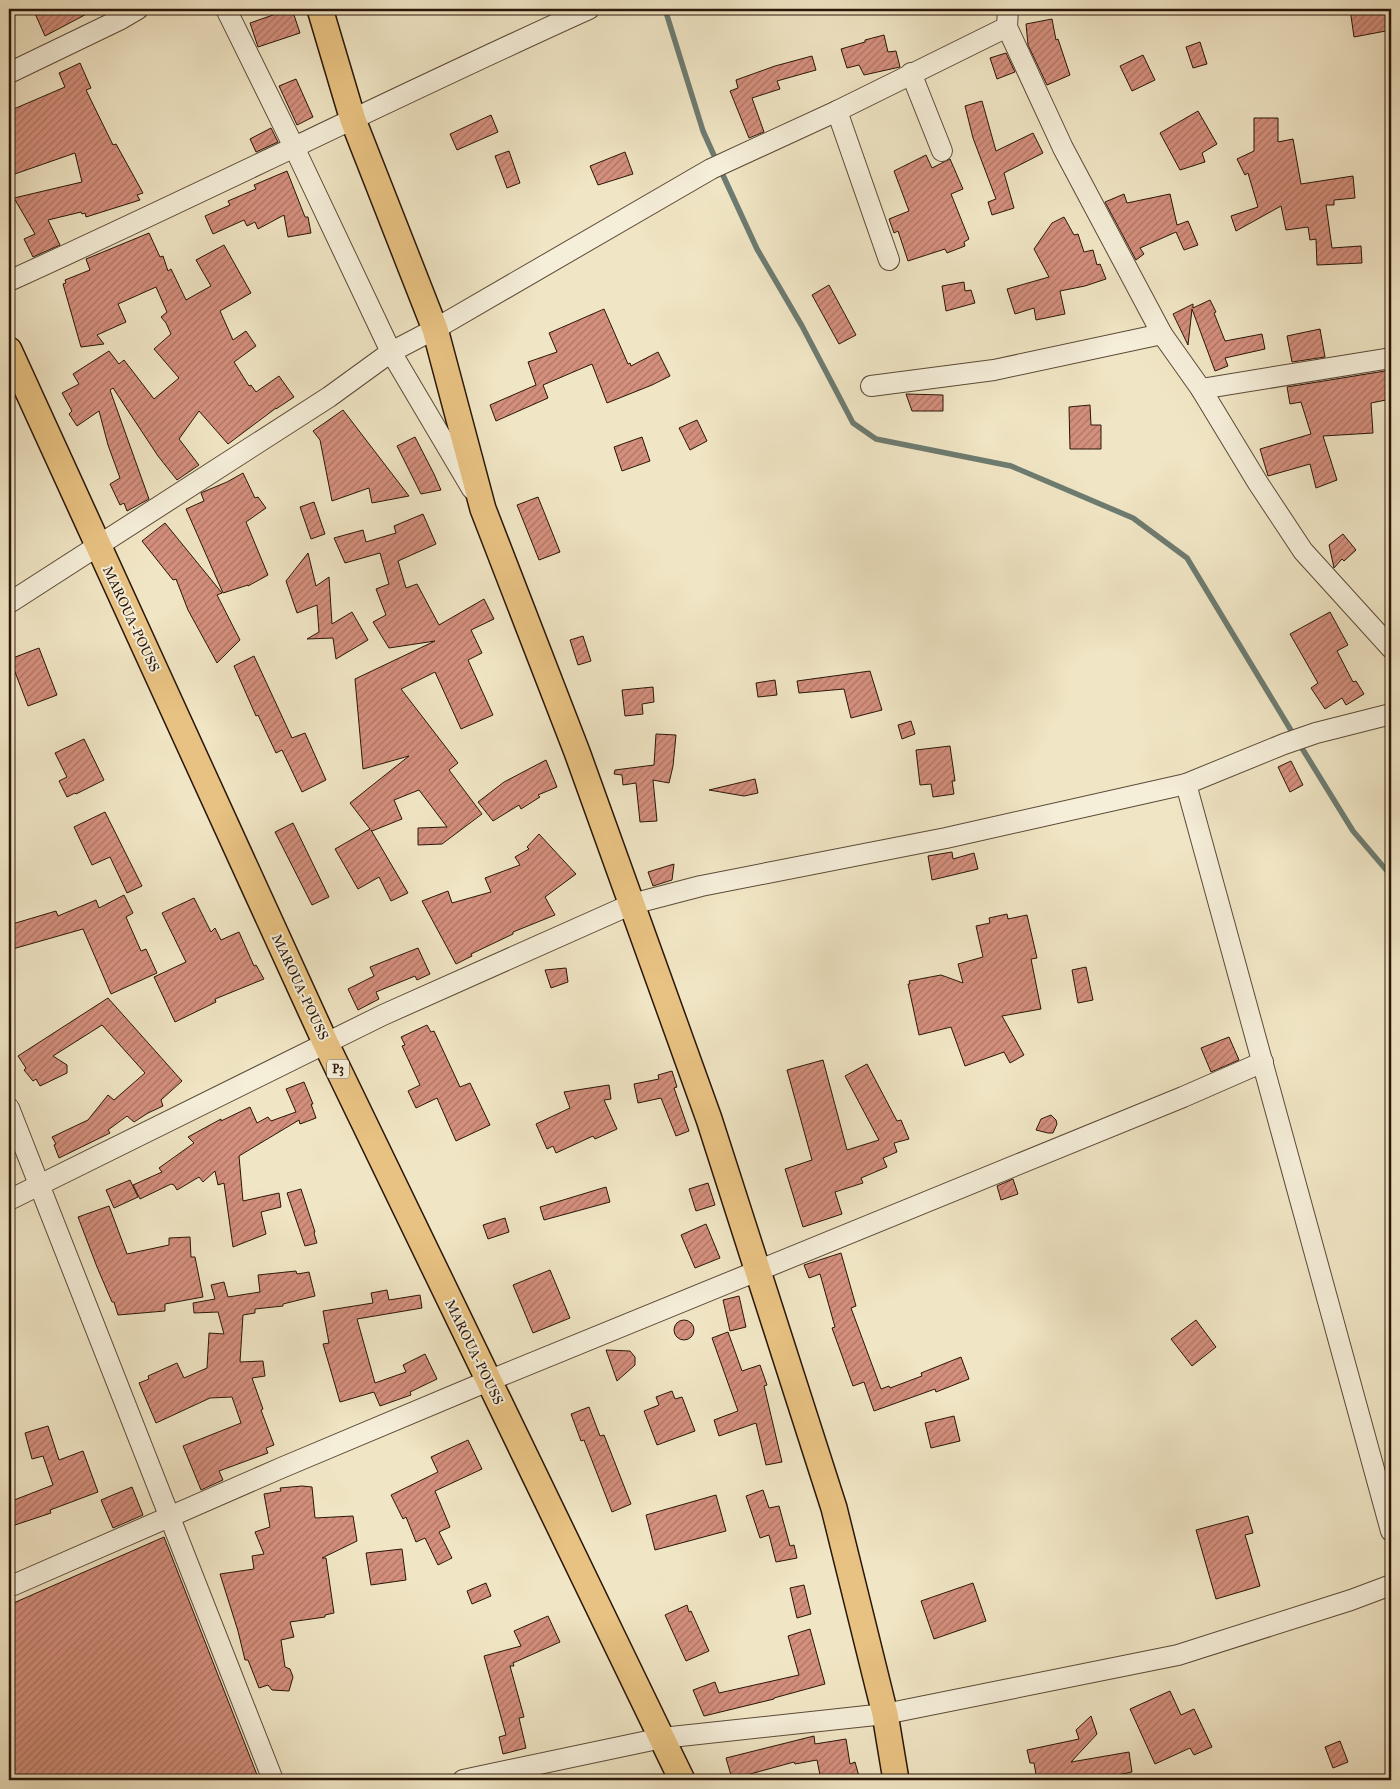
<svg xmlns="http://www.w3.org/2000/svg" width="1400" height="1789" font-family="'IM FELL Great Primer',serif">
<style>
.lines{fill:none;stroke-linecap:round;stroke-linejoin:round}
.stream{stroke:#6d7b70;stroke-width:5.5}
.building{fill:url(#building-hatch);stroke:#2a1608}
.minor-casing{stroke:#5c4a37;stroke-width:22}
.major-casing{stroke:#2a1608;stroke-width:28}
.minor{stroke:#f5eed9;stroke-width:20}
.major{stroke:#e8c282;stroke-width:25}
.labels{text-anchor:middle;dominant-baseline:central;stroke-width:4;stroke-linejoin:round;paint-order:stroke}
.shield{fill:#f5eed9;stroke:#675747;stroke-width:1}
.shield-label{font-size:12px;font-weight:bold;fill:#2a1608}
.street-label{font-size:14px;fill:#2a1608;stroke:#f5eed9}
</style>
<defs>
<pattern id="building-hatch" width="6" height="6" patternUnits="userSpaceOnUse" patternTransform="scale(1.25)"><rect width="6" height="6" fill="#d48f7d"/><path d="M-1 1l2-2M0 6l6-6M5 7l2-2" fill="none" stroke="#ac7464"/></pattern>
</defs>
<rect width="100%" height="100%" fill="#f0e5c4"/>
<filter id="stains"><feTurbulence type="fractalNoise" baseFrequency=".004" numOctaves="4"/><feColorMatrix values="0 0 0 0 .2 0 0 0 0 .09 0 0 0 0 .02 0 0 0 .5 -.17"/></filter>
<radialGradient id="worn" r=".72"><stop offset=".6" stop-color="#630" stop-opacity="0"/><stop offset="1" stop-color="#630" stop-opacity=".3"/></radialGradient>
<g class="lines">
<!-- stream -->
<polyline class="stream" points="665,9 703,131 721,171 757,249 802,326 853,423 876,439 1011,466 1133,518 1187,558 1292,732 1353,831 1388,872 1391,873"/>
</g>
<!-- building -->
<g class="building">
<polygon points="33,9 96,9 45,36"/>
<polygon points="271,9 292,9 300,33 258,47 250,23 273,15"/>
<polygon points="1350,9 1391,9 1391,30 1354,37"/>
<polygon points="1052,19 1056,40 1058,39 1070,75 1047,85 1028,45 1026,24"/>
<polygon points="884,35 888,52 896,51 900,67 864,75 859,65 847,68 841,49 865,42 865,40"/>
<polygon points="1200,42 1207,64 1193,68 1186,47"/>
<polygon points="1006,53 1015,72 997,79 990,58"/>
<polygon points="1143,55 1155,80 1132,91 1120,66"/>
<polygon points="812,56 816,70 777,81 780,89 752,98 764,132 749,138 730,91 738,88 736,80 775,66"/>
<polygon points="80,63 91,88 86,90 113,145 116,144 143,193 137,195 140,200 86,217 85,213 82,214 81,212 48,220 60,245 33,257 24,239 35,234 14,198 82,182 75,153 9,176 9,111 65,87 59,73"/>
<polygon points="296,79 313,117 297,125 279,86"/>
<polygon points="982,101 996,151 1033,133 1043,153 1004,173 1014,208 992,215 988,202 996,199 973,138 965,106"/>
<polygon points="1198,111 1217,144 1202,153 1205,162 1180,170 1160,133"/>
<polygon points="491,115 498,132 457,150 450,134"/>
<polygon points="1254,118 1278,118 1278,142 1293,139 1301,184 1353,176 1355,198 1334,200 1334,205 1326,205 1332,248 1361,246 1362,263 1317,265 1316,239 1310,240 1308,227 1286,230 1281,206 1236,231 1231,216 1258,207 1248,173 1245,175 1237,159 1254,151"/>
<polygon points="271,128 278,142 256,152 250,139"/>
<polygon points="509,151 520,183 507,188 495,156"/>
<polygon points="625,152 633,174 598,185 590,166"/>
<polygon points="926,155 932,168 950,159 963,189 951,194 969,239 964,242 965,246 947,253 945,249 908,261 898,231 894,233 889,219 909,211 894,171"/>
<polygon points="287,171 305,217 308,217 311,233 288,237 284,215 258,229 255,222 247,226 244,220 213,234 205,216 230,205 228,201 256,189 254,185"/>
<polygon points="1124,194 1127,203 1170,194 1177,225 1188,221 1198,245 1184,250 1176,232 1140,248 1144,254 1136,260 1105,202"/>
<polygon points="1064,217 1074,235 1078,234 1084,252 1093,250 1097,265 1100,264 1106,279 1085,286 1060,291 1065,314 1036,320 1034,308 1015,314 1007,289 1049,277 1034,249 1052,223"/>
<polygon points="149,233 160,257 163,256 168,271 171,269 173,273 186,300 211,286 196,260 224,245 251,293 220,311 233,340 246,331 256,346 234,362 249,386 251,385 256,392 279,376 294,397 276,409 276,408 228,444 199,411 179,439 199,465 177,480 158,456 113,388 110,390 149,499 127,511 124,503 120,505 110,484 120,478 108,445 99,411 77,426 69,414 72,411 62,393 79,384 73,374 109,351 119,364 124,360 154,399 179,378 154,349 171,334 166,323 161,317 167,312 156,287 118,304 126,322 97,335 104,344 81,347 63,284 66,283 65,280 90,270 86,259"/>
<polygon points="964,282 965,291 971,290 975,303 946,311 942,286"/>
<polygon points="829,285 856,335 839,344 812,295"/>
<polygon points="1210,300 1216,312 1214,313 1225,341 1262,334 1265,349 1225,358 1228,366 1215,371 1192,309 1188,345 1173,314 1193,304 1193,308"/>
<polygon points="604,309 628,364 630,363 631,366 658,352 670,376 652,385 607,403 592,364 543,385 548,398 496,421 490,405 536,385 528,362 557,352 549,333"/>
<polygon points="1320,329 1325,357 1292,362 1287,336"/>
<polygon points="1391,370 1391,399 1371,403 1373,433 1323,436 1337,480 1316,488 1310,464 1268,476 1260,449 1311,434 1301,402 1290,404 1287,387"/>
<polygon points="906,394 943,395 943,411 912,411"/>
<polygon points="1090,405 1091,425 1101,425 1101,449 1070,449 1069,407"/>
<polygon points="343,410 409,496 372,503 369,488 332,501 320,440 313,431"/>
<polygon points="697,420 707,441 690,450 679,428"/>
<polygon points="415,437 434,474 441,490 421,494 397,446"/>
<polygon points="642,437 650,461 622,471 614,447"/>
<polygon points="243,473 255,498 258,497 266,508 246,522 268,575 248,586 248,585 223,593 186,509 204,501 201,493 203,492 227,482"/>
<polygon points="538,497 560,552 539,560 517,505"/>
<polygon points="314,502 325,534 311,539 300,507"/>
<polygon points="423,514 436,544 398,561 406,588 417,584 439,625 484,599 494,619 471,630 482,653 468,660 493,715 461,729 435,672 401,689 458,763 449,770 482,814 442,844 418,845 418,828 447,827 419,790 394,800 402,819 372,831 371,830 408,893 391,901 379,877 358,889 335,849 370,829 350,803 409,756 363,769 355,679 435,641 389,648 373,622 386,615 376,589 389,584 380,553 345,563 334,538 363,530 366,542 396,533 394,526"/>
<polygon points="165,523 222,593 217,595 240,640 217,663 188,610 176,579 173,580 142,541"/>
<polygon points="1343,534 1356,550 1344,561 1342,559 1334,568 1329,545"/>
<polygon points="308,553 316,586 329,577 332,624 352,612 368,640 336,659 333,638 307,639 319,632 317,605 297,613 286,581"/>
<polygon points="1330,612 1348,645 1337,651 1353,682 1356,681 1364,694 1346,705 1342,698 1325,709 1311,688 1318,683 1290,634"/>
<polygon points="583,636 591,661 578,665 570,640"/>
<polygon points="39,648 57,695 28,706 10,659"/>
<polygon points="254,656 292,738 305,733 326,780 302,792 282,750 276,753 258,715 256,716 234,666"/>
<polygon points="870,671 882,710 851,718 844,689 799,693 797,681"/>
<polygon points="775,680 777,695 758,697 756,683"/>
<polygon points="653,687 654,702 642,704 643,714 625,716 622,690"/>
<polygon points="911,721 915,734 902,739 898,725"/>
<polygon points="656,734 676,735 673,766 669,783 653,780 657,821 640,822 636,783 623,785 622,775 614,774 615,770 654,765"/>
<polygon points="84,739 104,780 76,794 75,793 67,797 59,781 67,777 55,753"/>
<polygon points="950,746 955,781 952,781 954,794 933,797 931,784 920,785 916,750"/>
<polygon points="546,760 557,787 538,795 540,797 521,809 519,805 493,821 478,802 504,782"/>
<polygon points="1291,761 1303,785 1290,792 1278,767"/>
<polygon points="755,779 758,793 744,796 709,790"/>
<polygon points="105,812 142,886 127,893 110,857 92,865 74,827"/>
<polygon points="293,823 329,897 312,905 275,832"/>
<polygon points="539,834 576,874 545,897 555,915 513,932 513,934 471,954 472,956 456,964 422,901 448,891 452,903 491,892 485,878 520,865 515,857 529,849 527,847"/>
<polygon points="952,852 953,859 974,853 978,869 932,880 928,856"/>
<polygon points="674,864 672,880 653,886 648,872"/>
<polygon points="124,895 133,913 126,917 141,951 146,949 157,973 111,994 83,929 9,950 9,925 56,911 58,916 96,900 99,908"/>
<polygon points="194,898 211,932 215,928 221,940 239,932 254,966 256,965 264,979 215,999 216,1002 175,1022 154,977 186,962 162,913"/>
<polygon points="1007,914 1008,919 1027,915 1037,958 1031,959 1041,1009 1002,1016 1024,1055 1010,1063 1004,1052 965,1066 951,1027 919,1035 908,984 910,984 909,981 941,975 963,983 958,964 983,957 976,926 990,923 989,918"/>
<polygon points="418,948 430,974 417,980 415,976 376,992 379,999 358,1010 348,989 374,976 370,967"/>
<polygon points="1086,967 1093,1000 1078,1003 1072,970"/>
<polygon points="566,968 568,982 551,988 545,970"/>
<polygon points="108,998 182,1081 161,1100 163,1106 148,1113 134,1122 127,1116 108,1130 110,1133 59,1158 54,1145 56,1144 52,1137 88,1120 108,1095 114,1100 145,1073 102,1025 53,1056 67,1065 67,1073 40,1086 36,1079 33,1081 24,1070 26,1068 18,1056"/>
<polygon points="427,1025 431,1032 434,1031 460,1087 470,1083 490,1125 456,1141 437,1098 416,1108 408,1091 420,1085 402,1046 405,1045 401,1037"/>
<polygon points="1229,1037 1239,1060 1211,1072 1201,1048"/>
<polygon points="823,1060 847,1150 879,1140 845,1076 867,1064 897,1121 901,1120 909,1139 894,1143 897,1152 883,1158 887,1167 861,1178 863,1183 835,1192 842,1214 803,1227 785,1169 812,1160 787,1070"/>
<polygon points="672,1071 677,1087 674,1088 689,1131 676,1136 661,1098 638,1103 634,1084 659,1079 658,1075"/>
<polygon points="304,1082 313,1104 311,1104 316,1118 300,1124 299,1120 239,1156 243,1201 279,1193 281,1207 261,1212 266,1234 233,1247 224,1183 218,1185 215,1171 203,1182 199,1177 177,1190 174,1185 171,1184 140,1199 133,1185 162,1172 159,1168 194,1143 188,1137 221,1119 221,1121 250,1107 257,1123 268,1117 271,1121 296,1112 286,1089"/>
<polygon points="609,1085 611,1099 604,1100 617,1129 595,1139 593,1136 556,1153 553,1146 547,1149 536,1124 570,1108 564,1092"/>
<polygon points="1051,1115 1056,1120 1057,1124 1053,1133 1048,1133 1036,1130 1041,1119"/>
<polygon points="1013,1179 1018,1194 1001,1200 997,1186"/>
<polygon points="130,1180 138,1197 114,1208 106,1190"/>
<polygon points="708,1183 715,1205 696,1211 689,1189"/>
<polygon points="606,1187 610,1202 544,1220 540,1207"/>
<polygon points="301,1189 315,1232 314,1233 317,1243 305,1246 287,1193"/>
<polygon points="109,1206 127,1254 169,1245 169,1238 190,1237 191,1257 195,1257 203,1297 165,1304 165,1311 118,1315 114,1302 112,1302 97,1267 78,1217"/>
<polygon points="505,1218 509,1232 488,1239 483,1225"/>
<polygon points="706,1224 720,1258 695,1268 681,1235"/>
<polygon points="841,1253 856,1306 851,1308 881,1389 889,1386 890,1388 922,1376 921,1373 961,1357 969,1379 936,1392 935,1389 874,1411 864,1382 853,1386 832,1328 835,1327 820,1274 809,1278 804,1265"/>
<polygon points="550,1270 570,1318 533,1333 513,1285"/>
<polygon points="296,1271 297,1274 309,1272 315,1296 283,1304 283,1306 255,1309 255,1313 243,1315 240,1362 263,1361 265,1376 252,1378 263,1409 261,1410 274,1445 266,1448 268,1453 219,1471 223,1480 201,1490 183,1446 241,1423 232,1397 210,1398 156,1423 139,1383 149,1379 148,1376 177,1363 184,1378 207,1368 209,1333 224,1334 218,1312 194,1313 193,1303 215,1299 211,1285 224,1282 228,1297 260,1292 258,1275"/>
<polygon points="387,1290 389,1300 420,1295 422,1308 357,1319 375,1383 406,1372 403,1365 425,1354 437,1379 410,1392 411,1395 380,1406 374,1392 340,1402 323,1344 329,1343 323,1311 373,1303 371,1293"/>
<polygon points="739,1296 746,1327 730,1331 723,1300"/>
<circle cx="684" cy="1330" r="10"/>
<polygon points="1196,1320 1216,1347 1192,1366 1171,1339"/>
<polygon points="728,1332 742,1371 760,1365 767,1385 764,1386 782,1462 766,1465 756,1423 719,1436 714,1420 738,1411 712,1338"/>
<polygon points="606,1350 630,1351 635,1357 635,1365 617,1381"/>
<polygon points="672,1391 675,1399 682,1397 695,1431 657,1445 644,1411 659,1405 656,1397"/>
<polygon points="589,1407 600,1436 604,1435 631,1504 612,1512 584,1440 581,1441 571,1414"/>
<polygon points="954,1416 960,1441 931,1448 925,1423"/>
<polygon points="48,1426 59,1460 83,1451 98,1492 50,1510 51,1513 9,1527 9,1502 53,1485 43,1456 32,1459 25,1433"/>
<polygon points="468,1440 482,1469 435,1491 450,1527 439,1532 452,1558 438,1565 425,1538 416,1542 406,1517 403,1519 391,1495 438,1472 431,1457"/>
<polygon points="302,1486 312,1487 315,1518 353,1516 357,1541 322,1558 326,1558 334,1613 325,1615 325,1617 290,1622 294,1637 281,1640 285,1667 290,1669 293,1677 289,1691 272,1690 268,1685 259,1688 248,1660 245,1660 238,1631 220,1574 254,1569 252,1556 264,1554 255,1532 270,1527 264,1494 281,1491 280,1488"/>
<polygon points="132,1487 143,1515 113,1528 101,1500"/>
<polygon points="763,1490 769,1508 779,1506 790,1546 794,1545 797,1558 776,1562 769,1535 760,1538 746,1496"/>
<polygon points="716,1495 726,1531 655,1550 646,1515"/>
<polygon points="1248,1516 1253,1533 1245,1535 1260,1586 1216,1599 1196,1530"/>
<polygon points="164,1537 259,1780 9,1780 9,1605"/>
<polygon points="402,1549 406,1580 371,1585 366,1553"/>
<polygon points="486,1583 491,1596 472,1604 467,1591"/>
<polygon points="973,1583 986,1621 934,1639 921,1601"/>
<polygon points="804,1585 811,1614 797,1618 790,1588"/>
<polygon points="687,1605 689,1612 691,1611 709,1651 686,1661 665,1615"/>
<polygon points="548,1616 560,1642 513,1663 514,1666 510,1666 524,1717 519,1718 526,1748 503,1754 499,1737 506,1735 484,1656 521,1646 514,1631"/>
<polygon points="810,1629 825,1684 774,1698 774,1699 704,1716 693,1690 715,1682 719,1693 799,1675 788,1636"/>
<polygon points="1170,1691 1181,1715 1194,1709 1212,1747 1194,1755 1190,1748 1155,1764 1130,1709"/>
<polygon points="1091,1716 1097,1734 1071,1762 1129,1752 1132,1772 1093,1780 1037,1780 1034,1763 1030,1763 1027,1750 1079,1739 1076,1730"/>
<polygon points="814,1736 815,1744 846,1739 850,1764 855,1762 860,1780 821,1780 817,1760 795,1764 794,1762 732,1779 726,1758"/>
<polygon points="1340,1741 1348,1762 1333,1768 1325,1747"/>
</g>
<g class="lines">
<!-- minor casing -->
<g class="minor-casing">
<g id="minor">
<polyline points="226,9 294,147 391,352 472,489"/>
<polyline points="1008,9 1007,27 1063,148 1162,334"/>
<polyline points="9,73 121,19 138,9"/>
<polyline points="911,73 942,151"/>
<polyline points="837,111 889,260"/>
<path d="M9 281C203 193 394 97 589 9"/>
<polyline points="871,386 994,370 1162,334 1201,389 1258,483 1303,551 1391,648"/>
<polyline points="1201,389 1391,358"/>
<polyline points="9,603 329,397 391,352 435,329 711,169 837,111 1007,27"/>
<polyline points="1186,784 1391,1531"/>
<polyline points="9,1108 273,1780"/>
<polyline points="9,1200 383,1015 632,904 701,886 946,838 1186,784 1284,744 1316,733 1391,714"/>
<polyline points="9,1587 281,1468 488,1381 1183,1097 1263,1062"/>
<polyline points="463,1780 662,1738 885,1714 1178,1655 1351,1600 1391,1585"/>
</g>
</g>
<!-- major casing -->
<g class="major-casing">
<g id="major">
<polyline points="320,9 353,120 435,329 483,509 577,752 709,1119 834,1508 885,1714 896,1780"/>
<polyline points="9,350 326,1044 682,1780"/>
</g>
</g>
<!-- minor -->
<use href="#minor" class="minor"/>
<!-- major -->
<use href="#major" class="major"/>
</g>
<g class="labels">
<!-- shield labels -->
<rect class="shield" x="327" y="1059.5" width="22" height="19" rx="4"/>
<g class="shield-label">
<text x="338" y="1069">P3</text>
</g>
<!-- street labels -->
<g class="street-label">
<text transform="translate(131 619) rotate(65)">MAROUA-POUSS</text>
<text transform="translate(300 987) rotate(65)">MAROUA-POUSS</text>
<text transform="translate(474 1352) rotate(64)">MAROUA-POUSS</text>
</g>
</g>
<!-- margin -->
<rect width="1400" height="1789" fill="none" stroke="#f0e5c4" stroke-width="30"/>
<rect x="10" y="10" width="1380" height="1769" fill="none" stroke="#2a1608" stroke-width="2.5"/>
<rect x="15" y="15" width="1370" height="1759" fill="none" stroke="#2a1608"/>
<rect width="100%" height="100%" filter="url(#stains)"/>
<rect width="100%" height="100%" fill="url(#worn)"/>
</svg>
